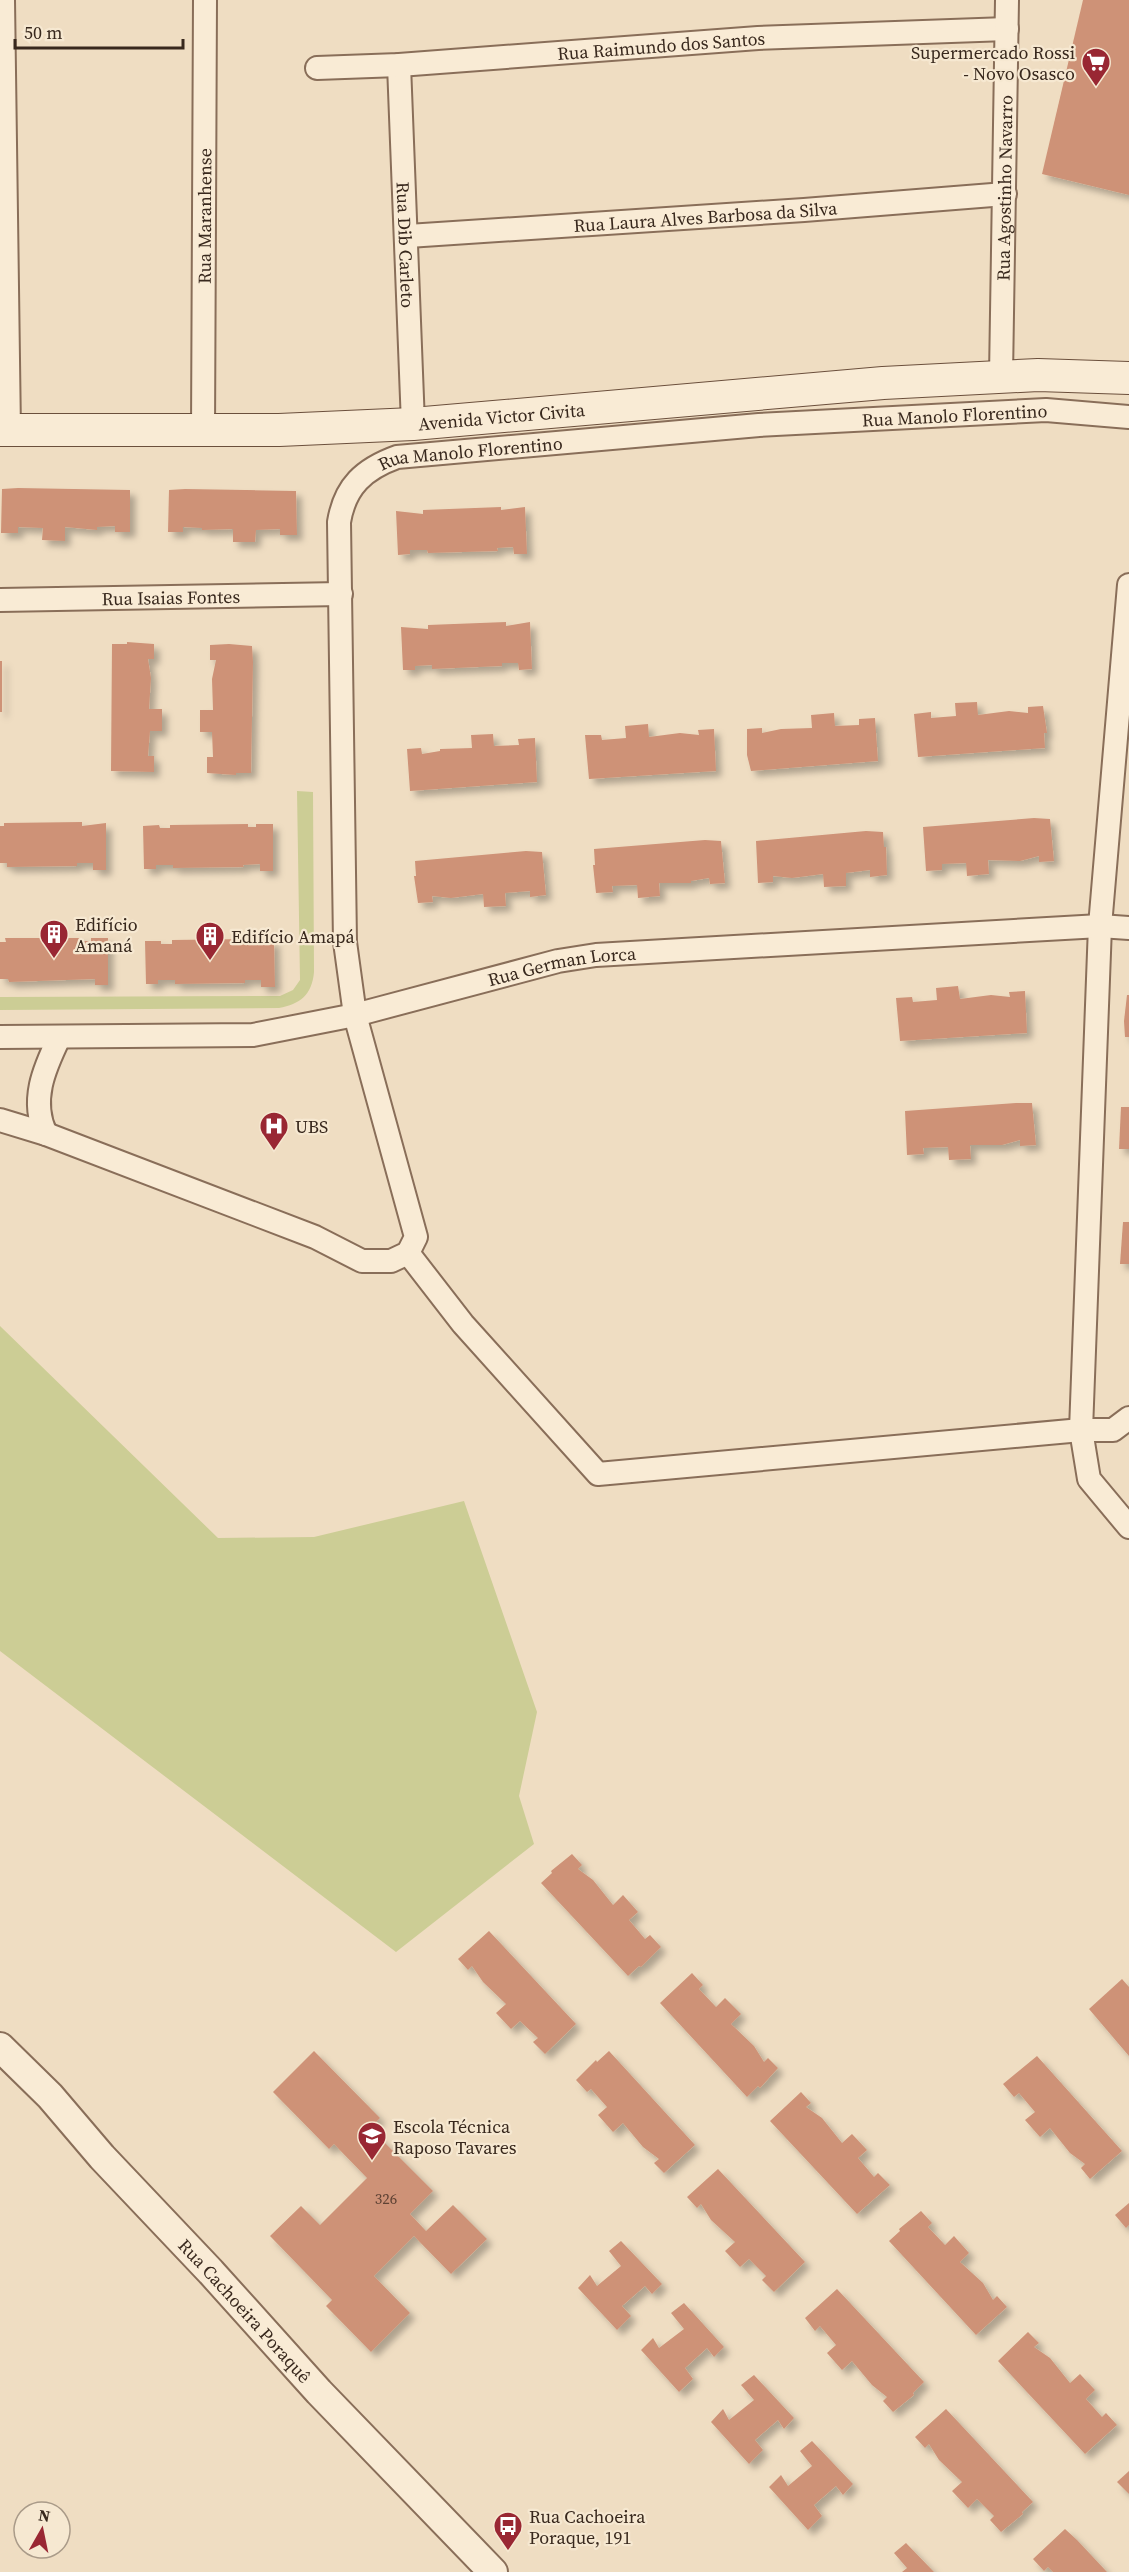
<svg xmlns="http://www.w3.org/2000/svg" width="1129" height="2572" font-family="'Source Serif 4',serif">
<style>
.green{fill:#cccd95}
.building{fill:#ce9277;filter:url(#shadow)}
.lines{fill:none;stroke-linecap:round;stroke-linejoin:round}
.minor-casing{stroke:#896e59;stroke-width:26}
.tertiary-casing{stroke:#896e59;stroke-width:32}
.secondary-casing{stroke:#6b4f3c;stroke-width:34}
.minor{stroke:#f9ebd5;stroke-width:22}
.tertiary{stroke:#f9ebd5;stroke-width:28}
.secondary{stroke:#f9ebd5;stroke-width:32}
.labels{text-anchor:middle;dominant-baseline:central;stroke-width:4.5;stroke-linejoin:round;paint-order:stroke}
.number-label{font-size:15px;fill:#5e4234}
.street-label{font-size:18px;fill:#38281d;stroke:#f6e8d1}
.poi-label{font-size:18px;fill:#38281d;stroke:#f6e8d1;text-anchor:start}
</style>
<defs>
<filter id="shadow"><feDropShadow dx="5.5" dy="5.5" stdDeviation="3" flood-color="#0004"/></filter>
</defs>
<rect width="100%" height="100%" fill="#efddc2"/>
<!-- green -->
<g class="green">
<path d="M297 791 313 792 314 972C312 995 300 1004 279 1008L0 1010V997L280 996 293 990 300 980Z"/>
<polygon points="0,1326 218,1538 314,1537 464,1501 537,1712 519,1796 534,1844 396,1952 0,1651"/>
</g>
<!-- building -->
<g class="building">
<polygon points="1083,0 1129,0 1129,195 1042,174"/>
<polygon points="18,488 130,490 130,532 115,532 115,526 97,527 97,530 65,527 65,541 42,540 43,528 18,527 18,533 1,533 2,489"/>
<polygon points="185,489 296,491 297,535 280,535 280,529 256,530 255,542 233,542 233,529 202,530 202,528 183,527 183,532 168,532 169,490"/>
<polygon points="501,507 501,510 525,507 527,554 514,554 513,547 497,548 498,551 428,553 427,550 410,550 410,554 398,555 396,511 423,514 423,510"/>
<polygon points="506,622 506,626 530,622 532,669 519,670 518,663 502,663 502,666 432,669 432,665 415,666 415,670 403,670 401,627 428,629 428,625"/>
<polygon points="127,642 154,644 154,659 148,659 151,678 149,709 162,709 162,731 150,731 148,756 154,756 154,772 111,771 112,644 127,644"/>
<polygon points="229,644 252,646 253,662 251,773 236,773 236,775 207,773 207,757 213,757 212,732 200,732 200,710 213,710 212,679 216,660 210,660 210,645"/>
<rect x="0" y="661" width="2" height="51"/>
<polygon points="977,702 978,715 1009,711 1028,713 1028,707 1043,706 1047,733 1044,733 1045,748 918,757 914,714 931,712 931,718 956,716 955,703"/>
<polygon points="834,713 835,726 859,725 859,719 875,718 878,761 751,771 747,755 747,729 762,728 762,733 781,729 812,728 811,715"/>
<polygon points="648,724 649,737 680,733 699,735 698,730 714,729 716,771 589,779 585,735 601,735 602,740 626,738 625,726"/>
<polygon points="493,734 494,746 519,745 518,739 535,738 537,782 410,791 407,749 421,748 422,754 440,751 440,749 472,748 471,735"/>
<polygon points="1034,818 1050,819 1054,861 1039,862 1039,856 1020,861 988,860 989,874 967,876 966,863 942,864 942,870 926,871 923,827"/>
<polygon points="82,822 82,826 106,823 106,870 93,870 93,863 77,863 77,866 7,867 7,863 0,863 0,826 4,826 4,823"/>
<polygon points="248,824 248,827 256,827 256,824 273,824 273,871 260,871 260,864 243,865 244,867 173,868 173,865 156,865 156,869 144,869 143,826 159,825 160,828 170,828 170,825"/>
<polygon points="866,831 883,832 884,847 886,847 887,875 870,877 870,870 846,873 846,886 824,887 823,874 792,878 773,876 773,882 758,883 756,841"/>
<polygon points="705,840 721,841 725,883 710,884 709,878 691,881 691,883 659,883 660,896 638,898 637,885 612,886 613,892 596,893 593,865 595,865 594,849"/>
<polygon points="526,851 542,852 546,895 530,897 530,891 505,893 506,906 484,907 483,894 451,898 432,896 433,902 418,903 414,876 416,876 415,861"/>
<polygon points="5,938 83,938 83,941 91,941 91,938 108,938 108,985 95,985 95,979 9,982 8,979 0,979 0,942 6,942"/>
<polygon points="250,939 250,943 274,940 275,987 261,987 261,980 245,980 245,983 175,984 175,980 158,980 158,984 146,984 145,941 161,941 161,944 172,944 172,940"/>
<polygon points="958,986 960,999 991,995 1010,997 1009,992 1025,991 1027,1033 900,1041 896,998 912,997 913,1002 937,1000 936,988"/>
<polygon points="1127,995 1129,995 1129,1037 1125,1037 1124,1021"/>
<polygon points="1016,1103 1032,1103 1036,1145 1020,1146 1020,1140 1002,1145 970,1145 971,1159 949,1160 948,1147 923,1148 924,1154 907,1155 905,1111"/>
<polygon points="1121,1107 1129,1107 1129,1149 1119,1149"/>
<polygon points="1123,1222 1129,1222 1129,1264 1120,1264"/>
<polygon points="572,1854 582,1865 578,1869 593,1880 613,1905 623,1895 638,1912 629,1920 645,1939 650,1935 661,1947 641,1967 639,1966 628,1976 541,1883 552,1873 551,1871"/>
<polygon points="489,1931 576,2024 545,2054 533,2042 538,2038 520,2021 511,2029 496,2013 506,2004 483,1982 472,1966 468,1970 458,1959"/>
<polygon points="692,1973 703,1985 699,1989 716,2007 725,1998 741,2014 731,2024 754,2046 764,2062 768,2058 778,2068 760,2088 758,2086 747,2097 660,2003"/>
<polygon points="1122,1979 1129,1987 1129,2056 1089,2009"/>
<polygon points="314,2051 380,2118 370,2128 433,2191 410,2214 426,2231 453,2205 487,2239 451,2274 414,2236 374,2276 410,2313 371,2352 326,2306 332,2300 270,2236 301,2206 320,2225 367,2178 334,2144 329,2149 273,2092"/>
<polygon points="609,2051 695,2145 664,2173 654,2163 659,2159 643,2147 623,2123 613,2132 598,2115 607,2107 591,2089 587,2092 576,2080 596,2060 597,2062"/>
<polygon points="1037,2056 1122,2151 1090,2179 1081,2168 1085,2164 1070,2153 1050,2128 1040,2137 1025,2120 1035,2112 1019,2093 1014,2097 1003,2084"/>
<polygon points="801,2092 811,2103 806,2107 822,2118 842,2143 852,2134 867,2150 858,2158 874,2177 878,2173 890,2185 857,2214 770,2121"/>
<polygon points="718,2169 805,2262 774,2292 762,2280 766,2276 749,2259 740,2267 725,2251 735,2242 711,2220 701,2204 697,2208 687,2197"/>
<polygon points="1129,2203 1129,2225 1126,2228 1115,2215"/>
<polygon points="921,2211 932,2223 928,2227 945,2245 954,2236 969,2253 960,2262 983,2283 993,2300 997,2296 1007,2307 976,2335 889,2241 900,2231 899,2229"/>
<polygon points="621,2241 662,2284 652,2294 645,2286 622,2306 631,2316 617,2330 578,2288 590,2275 597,2286 621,2266 609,2251"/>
<polygon points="837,2289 924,2382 913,2393 914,2395 893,2412 883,2401 887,2397 872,2385 852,2361 842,2370 827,2353 836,2345 820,2326 815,2331 805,2318"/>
<polygon points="684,2303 724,2347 714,2357 707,2348 685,2368 693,2379 679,2392 641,2350 653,2338 659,2348 684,2329 671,2313"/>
<polygon points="1028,2332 1039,2343 1034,2347 1050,2358 1070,2383 1080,2374 1095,2390 1086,2399 1102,2417 1106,2413 1117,2425 1085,2454 998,2361"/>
<polygon points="754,2375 794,2418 784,2429 778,2420 755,2440 763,2450 749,2464 711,2422 723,2409 729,2420 754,2400 741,2385"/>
<polygon points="946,2409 1033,2502 1022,2512 1023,2514 1001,2532 990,2520 994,2516 977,2499 968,2508 952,2491 962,2482 939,2460 929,2444 925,2448 915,2437"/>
<polygon points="812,2441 853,2484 843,2495 836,2486 814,2505 822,2516 808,2530 769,2487 781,2475 788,2486 812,2466 800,2451"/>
<polygon points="1129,2471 1129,2494 1117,2482"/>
<polygon points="1065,2529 1077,2540 1107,2572 1053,2572 1048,2567 1044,2571 1033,2559"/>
<polygon points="906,2543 934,2572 902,2572 907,2568 894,2553"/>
</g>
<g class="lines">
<!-- minor casing -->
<g class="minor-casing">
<g id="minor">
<polyline points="3,0 9,431"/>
<path id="s1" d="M399 65 413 424"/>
<path id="s2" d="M317 68 399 65 758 38 1007 29"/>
<path id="s3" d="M408 236 804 210 1005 194"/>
<path id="s4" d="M1001 376 1007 0"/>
<path id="s5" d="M203 432 205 0"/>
<polyline points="1129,585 1100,926 1081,1430 1089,1479 1129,1527"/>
<path id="s6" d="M0 600 341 594"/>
<path id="s7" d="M0 1037 253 1035 355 1015 558 961 596 955 1100 926 1129 928"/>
<path id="s8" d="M0 1120 46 1134 315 1237 362 1261H391L408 1253 416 1237 355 1015 345 942 339 522C345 486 364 469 397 457L759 425 1046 410 1129 417"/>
<path d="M46 1134C30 1101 44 1069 59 1038"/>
<polyline points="408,1253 463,1324 598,1474 1081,1430 1113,1430 1129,1418"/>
</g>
</g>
<!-- tertiary casing -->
<g class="tertiary-casing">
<g id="tertiary">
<path id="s9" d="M0 2047 50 2096 102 2157 211 2272 319 2392 493 2572"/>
</g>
</g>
<!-- secondary casing -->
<g class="secondary-casing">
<g id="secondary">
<path id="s10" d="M0 430H279L413 424 883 383 1038 375 1129 378"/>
</g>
</g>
<!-- minor -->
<use href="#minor" class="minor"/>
<!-- tertiary -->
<use href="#tertiary" class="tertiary"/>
<!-- secondary -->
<use href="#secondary" class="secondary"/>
</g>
<!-- icons -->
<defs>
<g id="supermarket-pin" transform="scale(1.5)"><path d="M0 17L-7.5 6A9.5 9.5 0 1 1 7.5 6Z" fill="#992733" stroke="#f6e8d1"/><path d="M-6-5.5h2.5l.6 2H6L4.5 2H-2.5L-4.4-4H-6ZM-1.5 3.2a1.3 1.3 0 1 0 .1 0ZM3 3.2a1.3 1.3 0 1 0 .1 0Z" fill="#fff"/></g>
<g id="building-pin" transform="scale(1.5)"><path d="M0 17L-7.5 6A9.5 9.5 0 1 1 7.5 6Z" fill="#992733" stroke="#f6e8d1"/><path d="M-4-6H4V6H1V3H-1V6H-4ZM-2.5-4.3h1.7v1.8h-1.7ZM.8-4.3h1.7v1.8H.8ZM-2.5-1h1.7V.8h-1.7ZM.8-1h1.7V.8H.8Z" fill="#fff"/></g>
<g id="hospital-pin" transform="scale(1.5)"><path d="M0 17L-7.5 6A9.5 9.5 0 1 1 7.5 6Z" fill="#992733" stroke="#f6e8d1"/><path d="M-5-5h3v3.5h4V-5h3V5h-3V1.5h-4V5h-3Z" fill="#fff"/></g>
<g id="school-pin" transform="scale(1.5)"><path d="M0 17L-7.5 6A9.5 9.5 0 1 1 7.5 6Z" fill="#992733" stroke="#f6e8d1"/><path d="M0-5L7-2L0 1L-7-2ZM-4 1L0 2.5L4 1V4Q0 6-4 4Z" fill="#fff"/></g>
<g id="bus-pin" transform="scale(1.5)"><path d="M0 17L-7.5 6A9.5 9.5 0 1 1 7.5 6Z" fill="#992733" stroke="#f6e8d1"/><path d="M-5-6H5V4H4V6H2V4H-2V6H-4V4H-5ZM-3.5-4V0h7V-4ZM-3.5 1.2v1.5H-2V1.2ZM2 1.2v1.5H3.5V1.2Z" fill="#fff"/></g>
</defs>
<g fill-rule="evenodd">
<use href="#supermarket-pin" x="1096" y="62"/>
<use href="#building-pin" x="54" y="934"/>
<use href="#building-pin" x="210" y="936"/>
<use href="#hospital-pin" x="274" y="1126"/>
<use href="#school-pin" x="372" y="2136"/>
<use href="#bus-pin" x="508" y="2526"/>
</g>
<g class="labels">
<!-- number labels -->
<g class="number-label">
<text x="386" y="2198">326</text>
</g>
<!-- street labels -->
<g class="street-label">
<text stroke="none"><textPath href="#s2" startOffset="345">Rua Raimundo dos Santos</textPath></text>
<text stroke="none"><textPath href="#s4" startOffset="188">Rua Agostinho Navarro</textPath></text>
<text stroke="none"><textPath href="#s5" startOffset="216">Rua Maranhense</textPath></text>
<text stroke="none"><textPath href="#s3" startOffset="298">Rua Laura Alves Barbosa da Silva</textPath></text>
<text stroke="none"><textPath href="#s1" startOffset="180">Rua Dib Carleto</textPath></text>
<text stroke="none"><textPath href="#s10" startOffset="502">Avenida Victor Civita</textPath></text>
<text stroke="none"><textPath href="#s8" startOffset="1830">Rua Manolo Florentino</textPath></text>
<text stroke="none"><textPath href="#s8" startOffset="1344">Rua Manolo Florentino</textPath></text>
<text stroke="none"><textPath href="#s6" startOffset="171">Rua Isaias Fontes</textPath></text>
<text stroke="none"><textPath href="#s7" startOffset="570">Rua German Lorca</textPath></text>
<text stroke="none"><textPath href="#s9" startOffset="360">Rua Cachoeira Poraquê</textPath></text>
</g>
<!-- poi labels -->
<g class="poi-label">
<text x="1075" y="52" text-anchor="end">Supermercado Rossi<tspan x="1075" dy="21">- Novo Osasco</tspan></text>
<text x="75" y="924">Edifício<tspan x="75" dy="21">Amaná</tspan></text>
<text x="231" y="936">Edifício Amapá</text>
<text x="295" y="1126">UBS</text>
<text x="393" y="2126">Escola Técnica<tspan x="393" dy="21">Raposo Tavares</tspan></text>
<text x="529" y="2516">Rua Cachoeira<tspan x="529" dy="21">Poraque, 191</tspan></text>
</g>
</g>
<!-- north arrow -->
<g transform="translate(42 2530) rotate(9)"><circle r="28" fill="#f6e8d1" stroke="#aa9b89" stroke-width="1.5"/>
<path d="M0-4.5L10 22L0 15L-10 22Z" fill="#992733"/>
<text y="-9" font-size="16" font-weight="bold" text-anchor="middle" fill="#38281d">N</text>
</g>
<!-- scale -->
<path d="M15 39v9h168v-9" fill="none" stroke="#38281d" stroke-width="3"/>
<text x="24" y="39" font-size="18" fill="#38281d" stroke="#f6e8d1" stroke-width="4.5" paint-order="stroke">50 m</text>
</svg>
